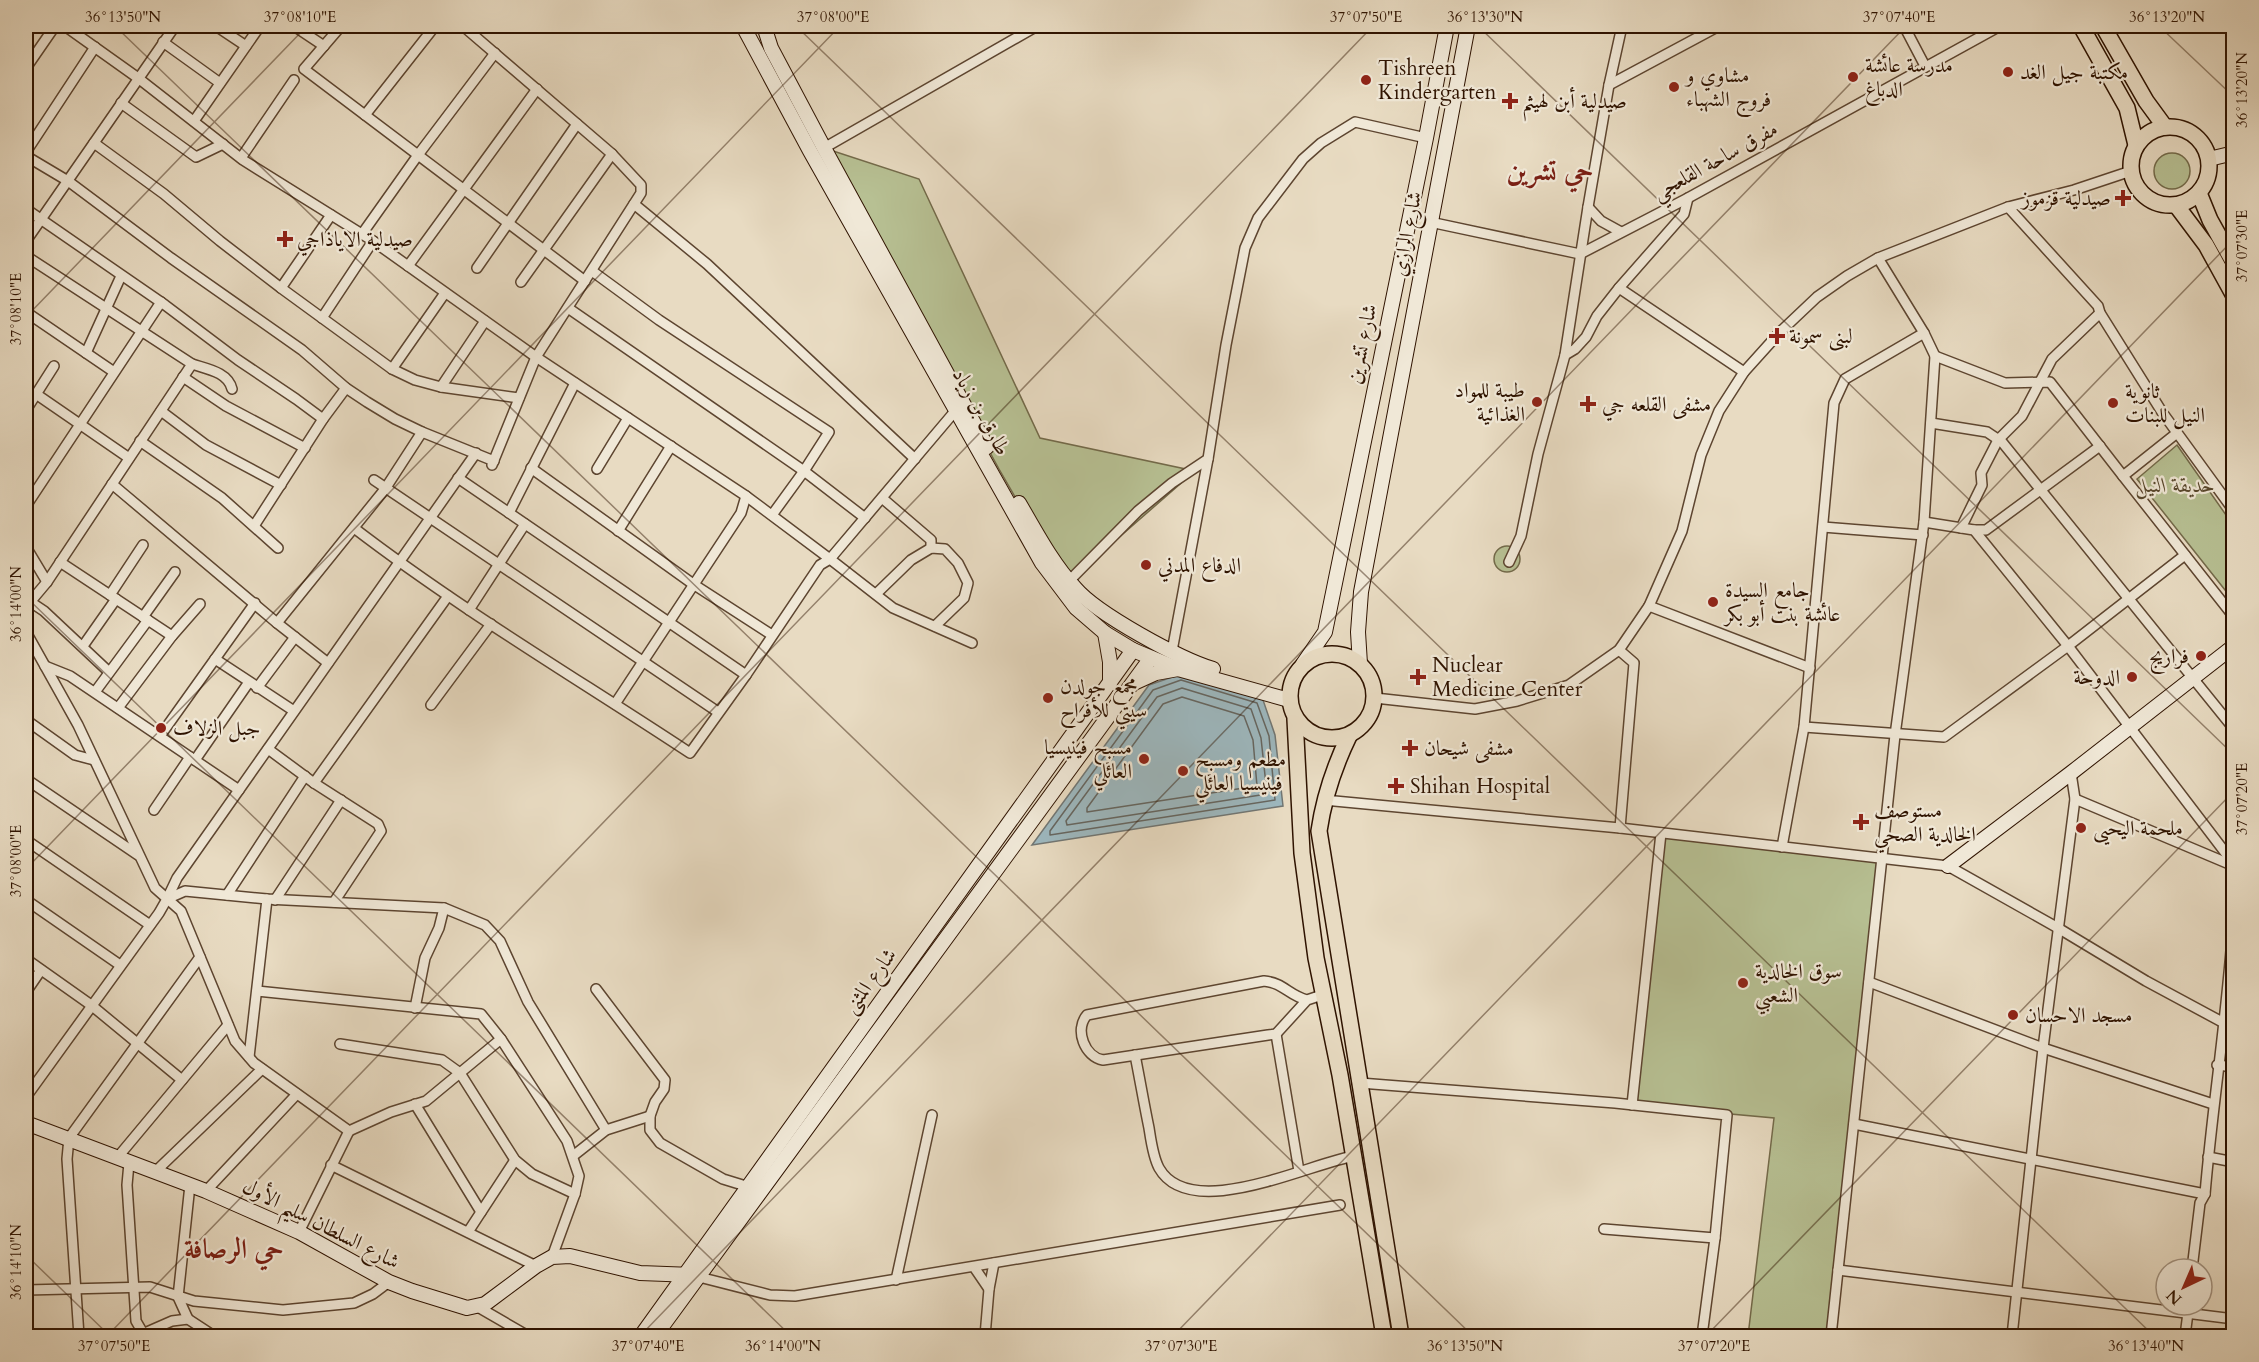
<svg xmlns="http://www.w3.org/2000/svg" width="2259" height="1362" font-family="Cardo,Amiri,serif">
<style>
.green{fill:#b7c093;stroke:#736a4a;stroke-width:1.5}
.water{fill:#9db8bf;stroke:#717673;stroke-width:1.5}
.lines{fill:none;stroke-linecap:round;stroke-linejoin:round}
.shore{stroke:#666660;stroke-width:1.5}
.street-casing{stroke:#5d4530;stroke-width:12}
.secondary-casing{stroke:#2f1300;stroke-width:16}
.primary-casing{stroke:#2f1300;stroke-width:18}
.street{stroke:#f0e8d7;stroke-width:9}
.secondary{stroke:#f0e8d7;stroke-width:14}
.primary{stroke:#e8dbc2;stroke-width:15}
.ticks{fill:none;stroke:#2f1300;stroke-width:1.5;stroke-opacity:0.45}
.poi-dot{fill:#8f2418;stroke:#f0e8d7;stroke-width:2}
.labels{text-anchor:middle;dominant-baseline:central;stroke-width:4.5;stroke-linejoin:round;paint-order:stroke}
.poi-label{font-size:21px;fill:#2f1300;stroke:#f0e8d7;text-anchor:start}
.street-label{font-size:21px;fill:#2f1300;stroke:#f0e8d7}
.park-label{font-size:21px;font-style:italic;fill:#58472c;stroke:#f0e8d7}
.district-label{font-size:27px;font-weight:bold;fill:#7a1f14;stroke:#f0e8d7}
.neatline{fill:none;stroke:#2f1300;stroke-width:2}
.ticks-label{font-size:15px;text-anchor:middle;fill:#2f1300}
</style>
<rect width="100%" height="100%" fill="#e8dbc2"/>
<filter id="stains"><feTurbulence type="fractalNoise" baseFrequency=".00333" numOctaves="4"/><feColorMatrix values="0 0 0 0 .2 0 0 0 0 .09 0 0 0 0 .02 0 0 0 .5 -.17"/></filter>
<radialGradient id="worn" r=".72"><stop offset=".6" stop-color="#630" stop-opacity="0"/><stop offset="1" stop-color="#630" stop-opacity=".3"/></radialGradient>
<!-- green -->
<g class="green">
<polygon points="824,148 919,179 1040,438 1195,471 1069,581 1033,528 999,469"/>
<circle cx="2172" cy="171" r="18"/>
<polygon points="2177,445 2233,525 2233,600 2137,479"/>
<circle cx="1507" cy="559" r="13"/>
<polygon points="1661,833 1882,859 1831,1336 1748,1336 1774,1118 1632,1105"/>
</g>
<!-- water -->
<polygon class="water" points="1181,674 1262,697 1275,735 1283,806 1032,845 1149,685"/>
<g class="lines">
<!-- shore -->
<g class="shore">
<polygon points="1181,680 1257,703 1269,736 1275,800 1050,835 1050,831 1153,690"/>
<polygon points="1182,688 1251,709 1261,738 1267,794 1067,825 1066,821 1157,697"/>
<polygon points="1182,697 1244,716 1253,740 1257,786 1087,812 1087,808 1163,704"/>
</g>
<!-- street casing -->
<g class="street-casing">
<g id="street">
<polyline points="65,26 138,78 243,160 373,241 536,357 746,496 741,513 615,704"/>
<polyline points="216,26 246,46"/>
<polyline points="294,26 324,46"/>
<polyline points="341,26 304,69 585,281"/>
<polyline points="463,26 612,154 641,185 641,193 536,357 492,465"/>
<polyline points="1904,26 1925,66"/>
<polyline points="163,42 220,83"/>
<polyline points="26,68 55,26"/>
<polyline points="1609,85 1719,26"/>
<polyline points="121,103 196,157 223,144"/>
<polyline points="365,115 435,26"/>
<polyline points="194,121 260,26"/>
<polyline points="94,143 164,194 220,241 281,288 392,369 415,380 441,387 519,398"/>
<polyline points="824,148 1037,26"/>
<polyline points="26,152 95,47"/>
<polyline points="26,156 68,181 171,258 302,350 346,388 367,402 395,419 422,432 494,461"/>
<polyline points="241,158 294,80"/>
<polyline points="634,204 707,264 915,459"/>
<polyline points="1588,207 1601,221 1621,232"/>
<polyline points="2008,207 2098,306 2100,313 2162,412 2234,511"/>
<polyline points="26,209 165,305 238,360 296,399 323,419"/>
<polyline points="1430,222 1580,254 1688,198 2000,26"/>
<polyline points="362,234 418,155 495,53"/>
<polyline points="26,241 175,26"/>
<path d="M26 256 192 364C207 369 228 372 232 389"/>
<polyline points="408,266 537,89"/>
<polyline points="477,268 577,124"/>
<polyline points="592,271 659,320 829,432 804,471 772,515"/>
<polyline points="521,282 612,154"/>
<polyline points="281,288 331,215"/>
<polyline points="1619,288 1744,372"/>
<polyline points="568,308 804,471 865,518"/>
<polyline points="26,312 114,372"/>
<polyline points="322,318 373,241"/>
<polyline points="86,353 121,276"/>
<polyline points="1565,355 1575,349 1586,337 1597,316 1619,288 1684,214 1688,198"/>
<polyline points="1935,356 2005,383 2050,382 2123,476"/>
<polyline points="392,369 445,293"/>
<polyline points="183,377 226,406 305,448"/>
<polyline points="441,387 485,321"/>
<polyline points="36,394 129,458"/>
<polyline points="26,410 54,366"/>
<polyline points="956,410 830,559 893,608 972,643"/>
<polyline points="161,411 206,445 281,485"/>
<polyline points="1931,423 1987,432 2002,442 2234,729"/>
<polyline points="2177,433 2123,476 2234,617"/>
<polyline points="140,441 222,498 278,548"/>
<polyline points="531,468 693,584 772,635"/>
<polyline points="597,469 628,418"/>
<polyline points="458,478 746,675"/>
<polyline points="374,480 718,712"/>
<polyline points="112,484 277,623 328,663"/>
<polyline points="882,498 931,540 931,548"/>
<polyline points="26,506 161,302"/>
<polyline points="509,513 575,383"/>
<polyline points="1924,522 1974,530 2068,646 2234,864"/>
<polyline points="254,526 323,419 346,388"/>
<polyline points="1823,527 1923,535"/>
<path d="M354 528C461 610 578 679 690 753L746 675 820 565 830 559 746 496"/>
<polyline points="1961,528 1982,485 1981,473 1998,440 2022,416 2052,359 2100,313"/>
<polyline points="1974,530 1986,530 2100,446"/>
<polyline points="618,531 671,446"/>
<polyline points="26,547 47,582"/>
<polyline points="60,562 172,636"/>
<polyline points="1509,562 1521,536 1538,454 1565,355 1588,207 1609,85 1622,26"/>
<polyline points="1069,581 1138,511 1172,483 1208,459 1226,345 1245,248 1258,218 1303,159 1321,143 1355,122 1426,138"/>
<polyline points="876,594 911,560 931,548 945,549 958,563 968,583 964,598 935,626"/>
<polyline points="110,595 143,545"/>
<polyline points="26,599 44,611 109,672"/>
<polyline points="1649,606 1810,668"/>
<polyline points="26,607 47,582 192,364"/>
<polyline points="469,610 525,524"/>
<polyline points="143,617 175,572"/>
<polyline points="277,623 385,489 422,432"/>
<polyline points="26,632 78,725 155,888 181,911 235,1041 254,1063 349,1131 299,1232"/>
<polyline points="83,646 116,599"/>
<polyline points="1619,650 1634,663 1620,828"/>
<polyline points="1172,651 1208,459"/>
<polyline points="215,659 294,711"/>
<polyline points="45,666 70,676 239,790"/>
<polyline points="257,688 295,637"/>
<polyline points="95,692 148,620"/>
<polyline points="1375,698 1475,709 1517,701 1569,685 1619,650 1649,606 1682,531 1701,455 1719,411 1744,372 1780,332 1817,297 1847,276 1878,258 2008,207 2074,190 2131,171"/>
<polyline points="431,705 491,624"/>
<polyline points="118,708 172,636 200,604"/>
<polyline points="26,720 75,755 94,760"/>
<polyline points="1804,727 1944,737 2068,646 2185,555"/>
<polyline points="160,736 255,603"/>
<polyline points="268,749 314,783 378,824 381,831 334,902"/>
<polyline points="195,760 249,682"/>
<polyline points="26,779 138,855"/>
<polyline points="314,783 448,596"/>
<polyline points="2075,799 2234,866"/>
<polyline points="1324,800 1620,828 1948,866 2058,928 2146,981 2224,1023 2234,1017"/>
<polyline points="154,810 190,757"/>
<polyline points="26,840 150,925"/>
<polyline points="1782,847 1804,727 1834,403 1845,379 1924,333"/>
<polyline points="227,895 305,776"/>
<polyline points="167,899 177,878 476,453"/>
<polyline points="26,900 120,965"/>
<polyline points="275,900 341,800"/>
<polyline points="26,959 91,1005 182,1080"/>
<polyline points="1869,982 2043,1048 2213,1104"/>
<polyline points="596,989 665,1080 664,1089 655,1102 650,1116 650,1130 660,1143 723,1179 749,1187"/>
<polyline points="257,991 481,1014 501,1039 567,1141 579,1176 575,1194 552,1257"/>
<polyline points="26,992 41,970"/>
<path d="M1307 1000C1288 995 1284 983 1264 981L1087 1015C1074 1030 1085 1057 1103 1060L1268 1035 1276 1034 1307 1000 1322 995"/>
<polyline points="415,1008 425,958 439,928 444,908"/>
<polyline points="1276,1034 1299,1171"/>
<polyline points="340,1044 442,1060 460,1073 515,1160 532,1174 575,1194"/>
<path d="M1135 1055C1140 1080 1144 1104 1149 1128 1151 1141 1153 1157 1159 1168 1190 1223 1308 1164 1354 1156"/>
<polyline points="249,1057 267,899"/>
<polyline points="2217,1065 2234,1067"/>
<polyline points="1360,1083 1615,1103 1727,1115 1715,1238 1702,1336"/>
<polyline points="26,1097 159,913 167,899 185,891 267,899 444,908 485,925 500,941 528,1002 606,1130"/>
<polyline points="415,1104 481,1212"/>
<polyline points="1632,1105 1661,833"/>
<polyline points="1854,1124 2205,1194"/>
<polyline points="349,1131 391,1112 426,1101 501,1039"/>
<polyline points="573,1156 606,1130 650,1116"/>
<polyline points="2208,1157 2234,1162"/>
<polyline points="117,1158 228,1025"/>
<polyline points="129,1163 127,1185 136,1321 143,1333"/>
<polyline points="331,1165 536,1266"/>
<polyline points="155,1172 262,1069"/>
<polyline points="206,1191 297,1094"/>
<polyline points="1604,1229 1715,1238"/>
<polyline points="468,1232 515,1160"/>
<polyline points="974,1267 989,1289"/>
<path d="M2192 1269 2200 1203 2205 1194C2213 1099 2229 1004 2234 909"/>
<polyline points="1838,1270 2234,1319"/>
<polyline points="699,1277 770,1295 795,1296 1340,1205"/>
<polyline points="896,1280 932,1115"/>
<polyline points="26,1290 150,1287 194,1301 283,1310 354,1303 373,1294 389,1282"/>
<polyline points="478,1307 528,1336"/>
<polyline points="188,1319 178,1297 190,1185"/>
<polyline points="140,1335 172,1321 188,1319 214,1336"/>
<polyline points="79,1336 67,1159 69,1138 200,957"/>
<polyline points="985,1336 989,1289 994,1263"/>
<polyline points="1831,1336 1895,735 1924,522 1935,356 1924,333 1878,258"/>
<polyline points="2012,1336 2043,1048 2075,799 2071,773"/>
<polyline points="2185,1336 2189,1305"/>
</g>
</g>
<!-- secondary casing -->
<g class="secondary-casing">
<g id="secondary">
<polyline points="743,26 810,151 1042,563 1076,608 1105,633 1133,650 1178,669 1289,700"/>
<polyline points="764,26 771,48 824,148 987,447"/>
<polyline points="2209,159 2234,153"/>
<path d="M1019 503C1036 532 1052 563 1075 588 1097 614 1180 659 1213 669"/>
<polyline points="1105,633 1110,662 1110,682"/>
<polyline points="1303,664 1325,632 1426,138 1447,26"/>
<polyline points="1360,664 1358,632 1361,592 1468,26"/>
<polyline points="1134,683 1156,673 1178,669"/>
<polyline points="1948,866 2071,773 2234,646"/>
<polyline points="26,1123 206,1191 299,1232 389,1282 412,1291 467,1308 485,1304 536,1266 552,1257 570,1256 640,1273 693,1275"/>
<polyline points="641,1336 1133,650"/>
<polyline points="655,1336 1151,658"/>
</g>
</g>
<!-- primary casing -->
<g class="primary-casing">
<g id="primary">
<polyline points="2081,26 2127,108 2136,145"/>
<polyline points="2103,26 2146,101 2165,127"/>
<circle cx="2170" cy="166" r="39"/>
<polyline points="2199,193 2210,220 2234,263"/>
<polyline points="2176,205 2206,245 2234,296"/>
<circle cx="1332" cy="696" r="42"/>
<polyline points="1295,719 1302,853 1316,958 1340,1075 1384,1336"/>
<path d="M1349 736C1334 767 1324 797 1319 831L1401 1336"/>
</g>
</g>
<!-- street -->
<use href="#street" class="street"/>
<!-- secondary -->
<use href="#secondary" class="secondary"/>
<!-- primary -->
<use href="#primary" class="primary"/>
</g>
<!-- ticks -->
<path class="ticks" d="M115 26 1473 1336M796 26 2154 1336M1478 26 2234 755M2159 26 2234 97M26 317 307 26M26 597 791 1336M26 869 840 26M26 1255 110 1336M107 1336 1373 26M640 1336 1906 26M1173 1336 2234 239M1706 1336 2234 791"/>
<!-- markers -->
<g class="poi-dot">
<circle cx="2008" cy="72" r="6"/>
<circle cx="1853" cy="77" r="6"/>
<circle cx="1366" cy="80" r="6"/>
<circle cx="1674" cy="87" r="6"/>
<path d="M1507 92h6v6h6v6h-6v6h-6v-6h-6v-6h6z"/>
<path d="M2120 189h6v6h6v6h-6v6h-6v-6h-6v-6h6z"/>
<path d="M282 230h6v6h6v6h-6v6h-6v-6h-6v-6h6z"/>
<path d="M1774 327h6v6h6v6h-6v6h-6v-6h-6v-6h6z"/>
<circle cx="1537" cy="402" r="6"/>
<circle cx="2113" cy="403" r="6"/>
<path d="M1585 395h6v6h6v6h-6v6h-6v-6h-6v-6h6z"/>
<circle cx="1146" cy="565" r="6"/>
<circle cx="1713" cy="602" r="6"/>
<circle cx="2201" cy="656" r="6"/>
<path d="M1415 668h6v6h6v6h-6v6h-6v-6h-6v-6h6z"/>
<circle cx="2132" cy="677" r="6"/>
<circle cx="1048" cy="698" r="6"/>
<circle cx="161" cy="728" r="6"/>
<path d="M1407 739h6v6h6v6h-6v6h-6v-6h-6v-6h6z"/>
<circle cx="1144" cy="759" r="6"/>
<circle cx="1183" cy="771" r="6"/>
<path d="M1393 777h6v6h6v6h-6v6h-6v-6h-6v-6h6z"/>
<path d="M1858 813h6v6h6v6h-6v6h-6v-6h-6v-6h6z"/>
<circle cx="2081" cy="828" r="6"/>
<circle cx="1743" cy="983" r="6"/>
<circle cx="2013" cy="1015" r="6"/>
</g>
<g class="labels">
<!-- poi labels -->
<g class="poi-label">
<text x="1865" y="65">مدرسة عائشة<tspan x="1865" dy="24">الدباغ</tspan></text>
<text x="1378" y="68">Tishreen<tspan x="1378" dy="24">Kindergarten</tspan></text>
<text x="2020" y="72">مكتبة جيل الغد</text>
<text x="1686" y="75">مشاوي و<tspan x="1686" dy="24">فروج الشهباء</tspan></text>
<text x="1522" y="101">صيدلية أبن لهيثم</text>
<text x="2111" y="198" text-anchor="end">صيدلية قزموز</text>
<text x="297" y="239">صيدلية الاياذاجي</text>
<text x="1789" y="336">لبنى سمونة</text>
<text x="1525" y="390" text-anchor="end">طيبة للمواد<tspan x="1525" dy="24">الغذائية</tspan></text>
<text x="2125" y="391">ثانوية<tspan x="2125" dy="24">النيل للبنات</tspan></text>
<text x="1602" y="404">مشفى القلعه جي</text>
<text x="1158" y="565">الدفاع المدني</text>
<text x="1725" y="590">جامع السيدة<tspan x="1725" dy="24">عائشة بنت أبو بكر</tspan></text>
<text x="2189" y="656" text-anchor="end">فراريج</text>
<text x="1432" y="665">Nuclear<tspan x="1432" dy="24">Medicine Center</tspan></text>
<text x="2120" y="677" text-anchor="end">الدوحة</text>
<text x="1060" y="686">مجمع جولدن<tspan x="1060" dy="24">سيتي للأفراح</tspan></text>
<text x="173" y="728">جبل الزلاف</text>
<text x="1132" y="747" text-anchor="end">مسبح فينيسيا<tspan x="1132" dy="24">العائلي</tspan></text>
<text x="1424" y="748">مشفى شيحان</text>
<text x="1195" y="759">مطعم ومسبح<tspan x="1195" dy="24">فينيسيا العائلي</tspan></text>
<text x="1410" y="786">Shihan Hospital</text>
<text x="1874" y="810">مستوصف<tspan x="1874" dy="24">الخالدية الصحي</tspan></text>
<text x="2093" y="828">ملحمة اليحيى</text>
<text x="1755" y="971">سوق الخالدية<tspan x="1755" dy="24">الشعبي</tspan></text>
<text x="2025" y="1015">مسجد الاحسان</text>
</g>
<!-- street labels -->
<g class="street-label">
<text transform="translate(1715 161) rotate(-29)">مفرق ساحة القلعجي</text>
<text transform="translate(1407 234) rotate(-79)">شارع الرازي</text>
<text transform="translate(1362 344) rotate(-78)">شارع تشرين</text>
<text transform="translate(981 412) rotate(61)">طارق بن زياد</text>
<text transform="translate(870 981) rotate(-54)">شارع المثنى</text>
<text transform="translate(321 1224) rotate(27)">شارع السلطان سليم الأول</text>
</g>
<!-- park labels -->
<g class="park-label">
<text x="2175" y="485">حديقة النيل</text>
</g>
<!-- district labels -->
<g class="district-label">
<text x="1550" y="171">حي تشرين</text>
<text x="234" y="1249">حي الرصافة</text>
</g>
</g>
<!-- margin -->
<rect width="2259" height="1362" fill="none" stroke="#e8dbc2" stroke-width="66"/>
<!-- north arrow -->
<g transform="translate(2184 1287) rotate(224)"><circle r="28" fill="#f0e8d7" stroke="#a39381" stroke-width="1.5"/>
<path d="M0-4.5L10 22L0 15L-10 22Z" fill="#8f2418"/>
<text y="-9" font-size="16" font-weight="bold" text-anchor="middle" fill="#2f1300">N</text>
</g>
<rect x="33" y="33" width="2193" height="1296" class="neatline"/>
<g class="ticks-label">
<text x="123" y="22">36°13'50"N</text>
<text x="300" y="22">37°08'10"E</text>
<text x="833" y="22">37°08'00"E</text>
<text x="1366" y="22">37°07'50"E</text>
<text x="1485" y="22">36°13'30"N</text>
<text x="1899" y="22">37°07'40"E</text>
<text x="2167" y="22">36°13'20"N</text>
<text transform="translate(2242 90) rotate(-90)" y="5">36°13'20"N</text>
<text transform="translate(2242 246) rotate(-90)" y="5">37°07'30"E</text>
<text transform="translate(16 309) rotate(-90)" y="5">37°08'10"E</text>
<text transform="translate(16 604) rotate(-90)" y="5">36°14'00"N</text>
<text transform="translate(2242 799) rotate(-90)" y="5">37°07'20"E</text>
<text transform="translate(16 861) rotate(-90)" y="5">37°08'00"E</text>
<text transform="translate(16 1262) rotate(-90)" y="5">36°14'10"N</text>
<text x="114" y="1351">37°07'50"E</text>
<text x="648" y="1351">37°07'40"E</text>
<text x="783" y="1351">36°14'00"N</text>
<text x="1181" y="1351">37°07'30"E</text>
<text x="1465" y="1351">36°13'50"N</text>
<text x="1714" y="1351">37°07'20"E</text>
<text x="2146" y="1351">36°13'40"N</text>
</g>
<rect width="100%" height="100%" filter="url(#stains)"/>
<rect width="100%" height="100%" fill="url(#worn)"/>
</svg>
